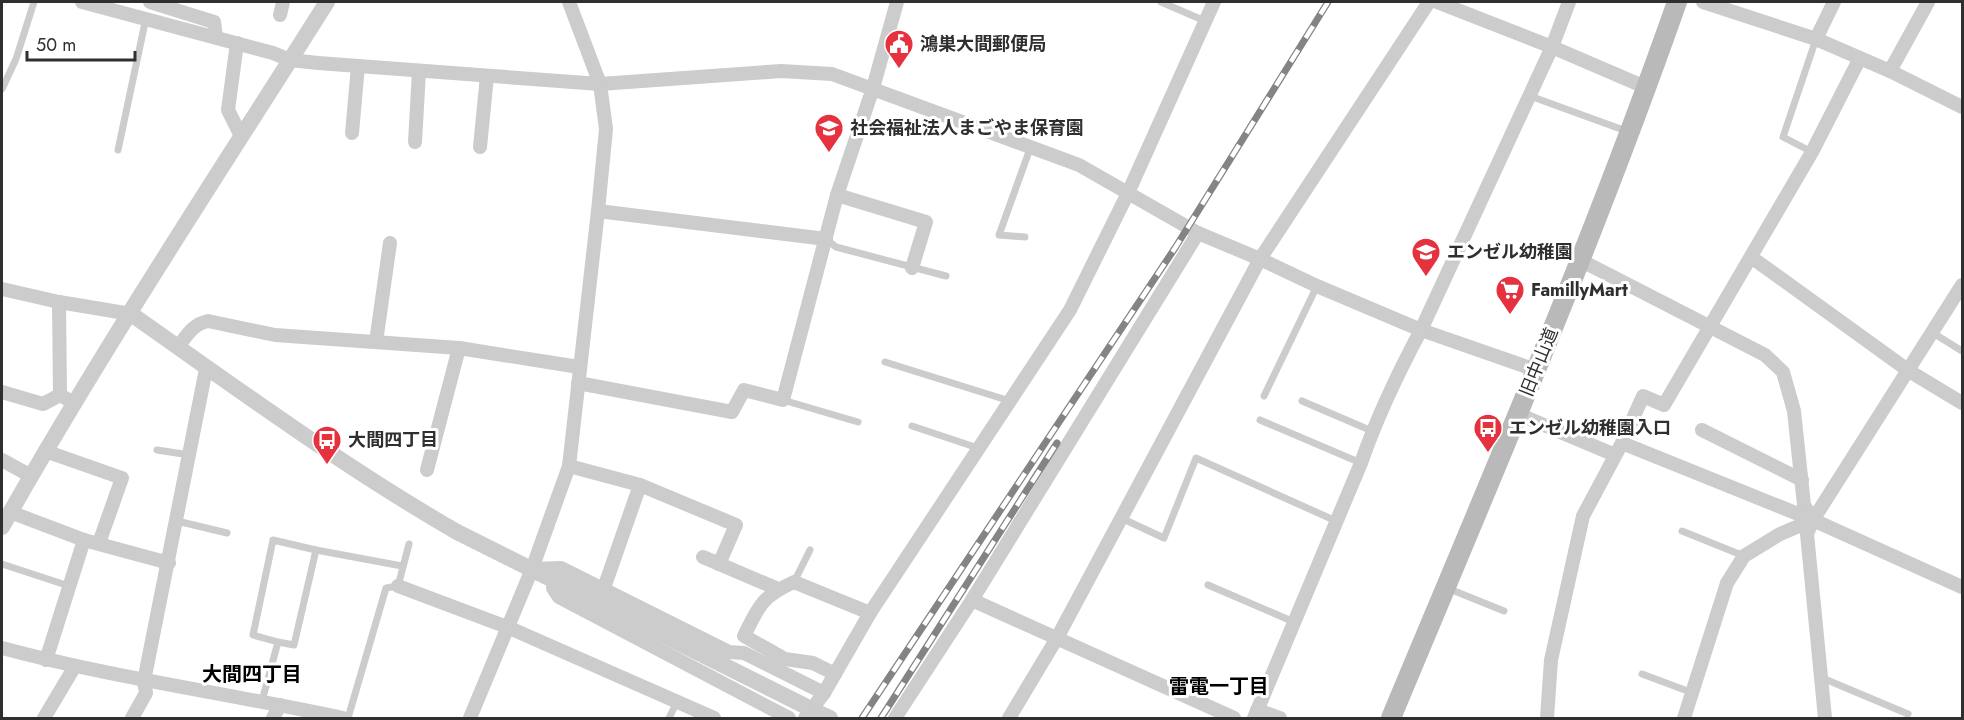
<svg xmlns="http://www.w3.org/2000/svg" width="1964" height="720" font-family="Jost,'Noto Sans JP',sans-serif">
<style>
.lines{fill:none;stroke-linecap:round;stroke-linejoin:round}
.service{stroke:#ccc;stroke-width:7}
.minor{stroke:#ccc;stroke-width:14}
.tertiary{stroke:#ccc;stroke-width:16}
.secondary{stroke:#b9b9b9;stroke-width:20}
.rail-casing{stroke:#848484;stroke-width:7}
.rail{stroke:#fff;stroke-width:4.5;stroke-dasharray:14;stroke-linecap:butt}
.labels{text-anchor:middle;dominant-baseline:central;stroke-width:6;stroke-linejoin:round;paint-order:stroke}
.poi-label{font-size:18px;font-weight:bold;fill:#2f2f2f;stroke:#fff;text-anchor:start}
.street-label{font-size:18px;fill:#2f2f2f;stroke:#fff}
.neighbourhood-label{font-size:20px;font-weight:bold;fill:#000;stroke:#fff}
</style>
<rect width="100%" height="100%" fill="#fff"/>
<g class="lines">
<!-- service -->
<g class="service">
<polyline points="1161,2 1205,21"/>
<polyline points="2,89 16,59 34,2"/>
<polyline points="1530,96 1629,132"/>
<polyline points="118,150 146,18"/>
<polyline points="1812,152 1783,137 1816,39"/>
<polyline points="1025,237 999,235 1031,146"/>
<polyline points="826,239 836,247 946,276"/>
<polyline points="1933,333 1962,351"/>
<polyline points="885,362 1010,401"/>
<polyline points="1264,396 1317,286"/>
<polyline points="783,400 858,422"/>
<polyline points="1302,401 1372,431"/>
<polyline points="1260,420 1361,463"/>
<polyline points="912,426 978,448"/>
<polyline points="157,450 190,455"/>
<polyline points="1121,518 1164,538 1196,458 1336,521"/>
<polyline points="177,521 227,533"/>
<polyline points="1682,531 1744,556"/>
<polyline points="2,564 69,586"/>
<polyline points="794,582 810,550"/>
<polyline points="1208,585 1294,622"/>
<polyline points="1447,588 1504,611"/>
<polyline points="278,642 294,645 316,550"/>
<polyline points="1642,674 1693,693"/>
<polyline points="1820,677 1908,714"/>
<polyline points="262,701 278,642 253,635 273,540 316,550 402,566"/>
<polyline points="348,718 386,588 398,586 409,544"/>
<polyline points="669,718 677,702"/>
</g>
<!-- minor -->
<g class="minor">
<polyline points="82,2 273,53 290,60 318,63 600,84 781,71 832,74 1079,165 1198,233 1260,259 1317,286 1421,330 1536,370"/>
<polyline points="150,2 214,22 216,37"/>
<polyline points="1437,2 1552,47 1645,87"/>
<polyline points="1703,2 1816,39 1890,71 1962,107"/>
<polyline points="280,15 283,2"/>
<polyline points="1816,39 1834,2"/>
<polyline points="237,43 228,110 241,136"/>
<polyline points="1890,71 1928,2"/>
<polyline points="352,133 358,66"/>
<polyline points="415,142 419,71"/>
<polyline points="480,147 487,76"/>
<polyline points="837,195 926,222 912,268"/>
<polyline points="598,211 826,239"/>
<polyline points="1751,257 1909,371 1962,403"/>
<polyline points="1580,260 1765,355 1783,372 1794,411 1804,505 1813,520"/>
<polyline points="2,289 59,302 131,314"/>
<polyline points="59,302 60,395"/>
<polyline points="376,342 390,243"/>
<path d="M178 347C187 335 193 324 208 321L275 335 459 348 579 367"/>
<polyline points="578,383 732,412 744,390 783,400 837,195 873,88 897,2"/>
<polyline points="2,392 43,404 60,395 67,399"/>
<polyline points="1518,414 1615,455"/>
<polyline points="1702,430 1802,480"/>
<polyline points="1622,443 1813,520 1962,587"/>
<polyline points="45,451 122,478 99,543"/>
<polyline points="2,460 31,476"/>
<polyline points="569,466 640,485 736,525 719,564"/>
<polyline points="427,470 459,348"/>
<polyline points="10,512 84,540 169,563"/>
<polyline points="703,557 778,589"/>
<polyline points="532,569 561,568 729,652 744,653 824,693"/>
<polyline points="555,579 553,588 559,597 789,718"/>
<polyline points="398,586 507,627 714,718"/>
<polyline points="604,588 640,485"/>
<polyline points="972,600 1198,233"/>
<path d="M2 648C114 678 230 694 343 718"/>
<polyline points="46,660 84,540"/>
<path d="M835 674 813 663 785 659 744 636C759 606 761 597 794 582L870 613"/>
<polyline points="1257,710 1280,718"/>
<polyline points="44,718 75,666"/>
<polyline points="132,718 146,693 144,681 206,369"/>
<polyline points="273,718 280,705"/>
<polyline points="470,718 532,569 569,466 598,211 606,129 600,84 569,2"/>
<polyline points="805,718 824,693 870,613 1070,310 1128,193 1214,2"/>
<polyline points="895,718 972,600 1234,718"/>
<polyline points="1009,718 1057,638 1260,259 1429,2"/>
<path d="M1254 718 1361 463C1377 417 1398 373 1421 330L1552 47 1569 2"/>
<polyline points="1547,718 1551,660 1583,516 1622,443 1643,396 1664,405 1812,152 1860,58"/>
<polyline points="1684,718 1727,583 1744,556 1780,534 1813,520"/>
<polyline points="1825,718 1807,534 1813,520 1962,285"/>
</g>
<!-- tertiary -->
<g class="tertiary">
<path d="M131 314C238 389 344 467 457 532L805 706"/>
<path d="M2 527C103 348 217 176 327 2"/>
<polyline points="819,713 830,718"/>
</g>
<!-- secondary -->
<path class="secondary" d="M1391 718C1490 481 1592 244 1677 2"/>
<!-- rail casing -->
<g class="rail-casing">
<g id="rail">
<polyline points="862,718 1175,248 1328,2"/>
<polyline points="881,718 1057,443"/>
</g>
</g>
<!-- rail -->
<use href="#rail" class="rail"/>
</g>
<!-- icons -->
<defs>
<g id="civic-pin" transform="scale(1.5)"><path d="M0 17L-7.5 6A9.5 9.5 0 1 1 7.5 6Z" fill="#e5323e" stroke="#fff"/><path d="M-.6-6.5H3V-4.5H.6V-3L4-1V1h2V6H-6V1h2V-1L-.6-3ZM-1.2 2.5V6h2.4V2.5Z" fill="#fff"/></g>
<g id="school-pin" transform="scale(1.5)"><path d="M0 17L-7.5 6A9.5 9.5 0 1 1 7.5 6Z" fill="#e5323e" stroke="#fff"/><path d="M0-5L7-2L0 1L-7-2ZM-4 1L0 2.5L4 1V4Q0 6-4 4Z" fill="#fff"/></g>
<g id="supermarket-pin" transform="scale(1.5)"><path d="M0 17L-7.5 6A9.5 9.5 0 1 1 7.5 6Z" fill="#e5323e" stroke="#fff"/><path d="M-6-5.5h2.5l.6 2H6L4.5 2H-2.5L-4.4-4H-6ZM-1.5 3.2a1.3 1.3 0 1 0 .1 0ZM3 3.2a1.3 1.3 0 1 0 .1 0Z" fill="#fff"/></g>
<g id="bus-pin" transform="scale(1.5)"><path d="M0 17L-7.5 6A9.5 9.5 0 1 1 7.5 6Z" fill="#e5323e" stroke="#fff"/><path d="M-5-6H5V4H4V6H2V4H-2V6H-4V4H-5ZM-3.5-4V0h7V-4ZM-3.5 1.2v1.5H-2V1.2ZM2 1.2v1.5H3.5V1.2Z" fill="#fff"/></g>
</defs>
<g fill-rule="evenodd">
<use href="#civic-pin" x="899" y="44"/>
<use href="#school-pin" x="829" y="128"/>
<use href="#school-pin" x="1426" y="252"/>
<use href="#supermarket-pin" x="1510" y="290"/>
<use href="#bus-pin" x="1488" y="428"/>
<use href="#bus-pin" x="327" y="440"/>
</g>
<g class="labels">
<!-- poi labels -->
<g class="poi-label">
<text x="920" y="44">鴻巣大間郵便局</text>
<text x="850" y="128">社会福祉法人まごやま保育園</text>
<text x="1447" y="252">エンゼル幼稚園</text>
<text x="1531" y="290">FamillyMart</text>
<text x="1509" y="428">エンゼル幼稚園入口</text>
<text x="348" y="440">大間四丁目</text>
</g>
<!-- street labels -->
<g class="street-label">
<text transform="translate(1539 362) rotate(-68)">旧中山道</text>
</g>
<!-- neighbourhood labels -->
<g class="neighbourhood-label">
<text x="252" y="674">大間四丁目</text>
<text x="1219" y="686">雷電一丁目</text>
</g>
</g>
<!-- border -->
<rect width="1964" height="720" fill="none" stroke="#2f2f2f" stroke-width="6"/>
<!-- scale -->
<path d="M27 51v9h108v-9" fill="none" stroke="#2f2f2f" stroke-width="3"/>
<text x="36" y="51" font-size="18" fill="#2f2f2f" stroke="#ffffff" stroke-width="4.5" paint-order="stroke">50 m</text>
</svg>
